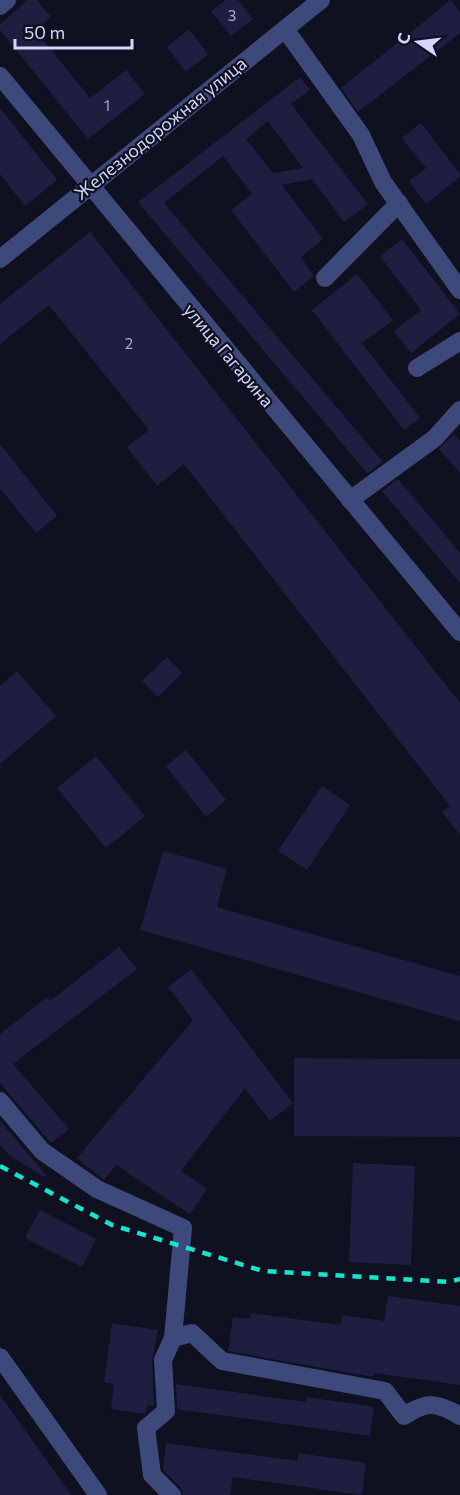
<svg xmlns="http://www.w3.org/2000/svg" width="460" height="1495" font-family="Commissioner,sans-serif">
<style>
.building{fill:#1d1e40;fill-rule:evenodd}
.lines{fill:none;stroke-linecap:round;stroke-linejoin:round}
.minor{stroke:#3e497b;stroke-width:18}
.rail{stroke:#15e5cc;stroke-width:4.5;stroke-dasharray:9 8;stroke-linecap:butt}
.labels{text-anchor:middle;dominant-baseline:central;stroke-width:4.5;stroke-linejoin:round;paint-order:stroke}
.number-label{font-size:15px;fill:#a6a9cc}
.street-label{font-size:18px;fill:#d3d7fb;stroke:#0f1020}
</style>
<rect width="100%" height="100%" fill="#0f1020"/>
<!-- building -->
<g class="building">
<polygon points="28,0 37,0 51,17 36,31 90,98 126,70 145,94 88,139 0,30 0,24"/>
<polygon points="226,0 238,0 253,19 231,36 211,11"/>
<polygon points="451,0 460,12 460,33 358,112 341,88"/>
<polygon points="189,29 208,54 186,72 167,47"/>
<path d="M300 77 310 90 291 104 368 204 344 222 312 179 282 185 323 239 301 257 314 276 294 292 231 210 252 194 223 156 164 203 383 462 367 473 138 202ZM268 121 303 168 273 173 246 139Z"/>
<polygon points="0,108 57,180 25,206 0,174"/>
<polygon points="421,123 460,174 460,177 426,204 409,181 426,168 402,138"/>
<polygon points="90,232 460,703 460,835 442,812 450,806 184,464 157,486 127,447 149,430 49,305 0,344 0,304"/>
<polygon points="402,239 460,314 411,353 394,331 421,310 380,256"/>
<polygon points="357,274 393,320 362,343 420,418 404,430 312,310"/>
<polygon points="454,434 460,441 460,473 439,449"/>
<polygon points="0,444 57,516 36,533 0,488"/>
<polygon points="398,479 460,553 460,583 382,491"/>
<polygon points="167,657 182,673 158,697 142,681"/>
<polygon points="17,671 56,716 0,764 0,686"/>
<polygon points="186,750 226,800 206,817 166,766"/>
<polygon points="96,756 145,816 106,848 57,788"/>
<polygon points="322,786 350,805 307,870 278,851"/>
<polygon points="163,851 227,869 217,907 460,976 460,1021 140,930"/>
<polygon points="119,947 137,969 13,1064 69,1129 51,1143 0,1083 0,1034 47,997 50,1001"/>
<polygon points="191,969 293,1103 270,1121 245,1088 181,1171 207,1189 190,1214 116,1165 104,1180 77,1158 193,1020 168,987"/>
<polygon points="294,1058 460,1059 460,1137 294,1136"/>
<polygon points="0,1121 46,1175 44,1177 9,1155 0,1145"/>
<polygon points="353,1163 415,1166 411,1265 349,1262"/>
<polygon points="40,1210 96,1239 82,1267 25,1238"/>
<polygon points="388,1296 460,1306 460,1385 374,1373 373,1377 228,1351 233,1317 250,1319 251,1313 341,1325 342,1315 384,1321"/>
<polygon points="112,1323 158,1330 152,1361 154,1406 148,1405 145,1414 111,1409 114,1384 104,1382"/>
<polygon points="176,1384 306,1402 307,1397 374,1407 370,1436 177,1409"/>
<polygon points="0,1395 71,1495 0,1495"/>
<polygon points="166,1443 297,1461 299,1453 366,1463 362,1495 233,1477 230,1495 183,1495 180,1487 163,1470"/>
</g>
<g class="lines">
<!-- minor -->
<g class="minor">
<polyline points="0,6 7,0"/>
<polyline points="285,29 361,135 383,182 460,290"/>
<polyline points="0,76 460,632"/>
<polyline points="0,259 321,0"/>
<polyline points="325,278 399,203"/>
<polyline points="417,368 460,341"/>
<polyline points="350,500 435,438 460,410"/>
<polyline points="0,1101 42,1151 97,1189 183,1228 173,1338 163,1360 166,1411 146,1428 152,1475 172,1495"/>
<path d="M173 1338 192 1333 222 1361 385 1391 404 1416C427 1401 437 1402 460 1416"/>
<polyline points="0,1357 98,1495"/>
</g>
<!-- rail -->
<polyline class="rail" points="0,1166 112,1225 263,1271 449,1282 460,1279"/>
</g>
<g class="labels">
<!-- number labels -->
<g class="number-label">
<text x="232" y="15">3</text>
<text x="107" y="105">1</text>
<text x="129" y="343">2</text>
</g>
<!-- street labels -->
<g class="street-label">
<text transform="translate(160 128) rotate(-39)">Железнодорожная улица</text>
<text transform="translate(229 355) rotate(50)">улица Гагарина</text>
</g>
</g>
<!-- north arrow -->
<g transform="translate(418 42) rotate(284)" stroke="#0f1020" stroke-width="4.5" paint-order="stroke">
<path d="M0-4.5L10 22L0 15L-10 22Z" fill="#d3d7fb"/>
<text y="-9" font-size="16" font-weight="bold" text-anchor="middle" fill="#d3d7fb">С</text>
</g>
<!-- scale -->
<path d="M15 39v9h117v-9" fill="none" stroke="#d3d7fb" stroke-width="3"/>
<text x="24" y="39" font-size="18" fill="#d3d7fb" stroke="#0f1020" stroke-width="4.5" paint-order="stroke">50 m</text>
</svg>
